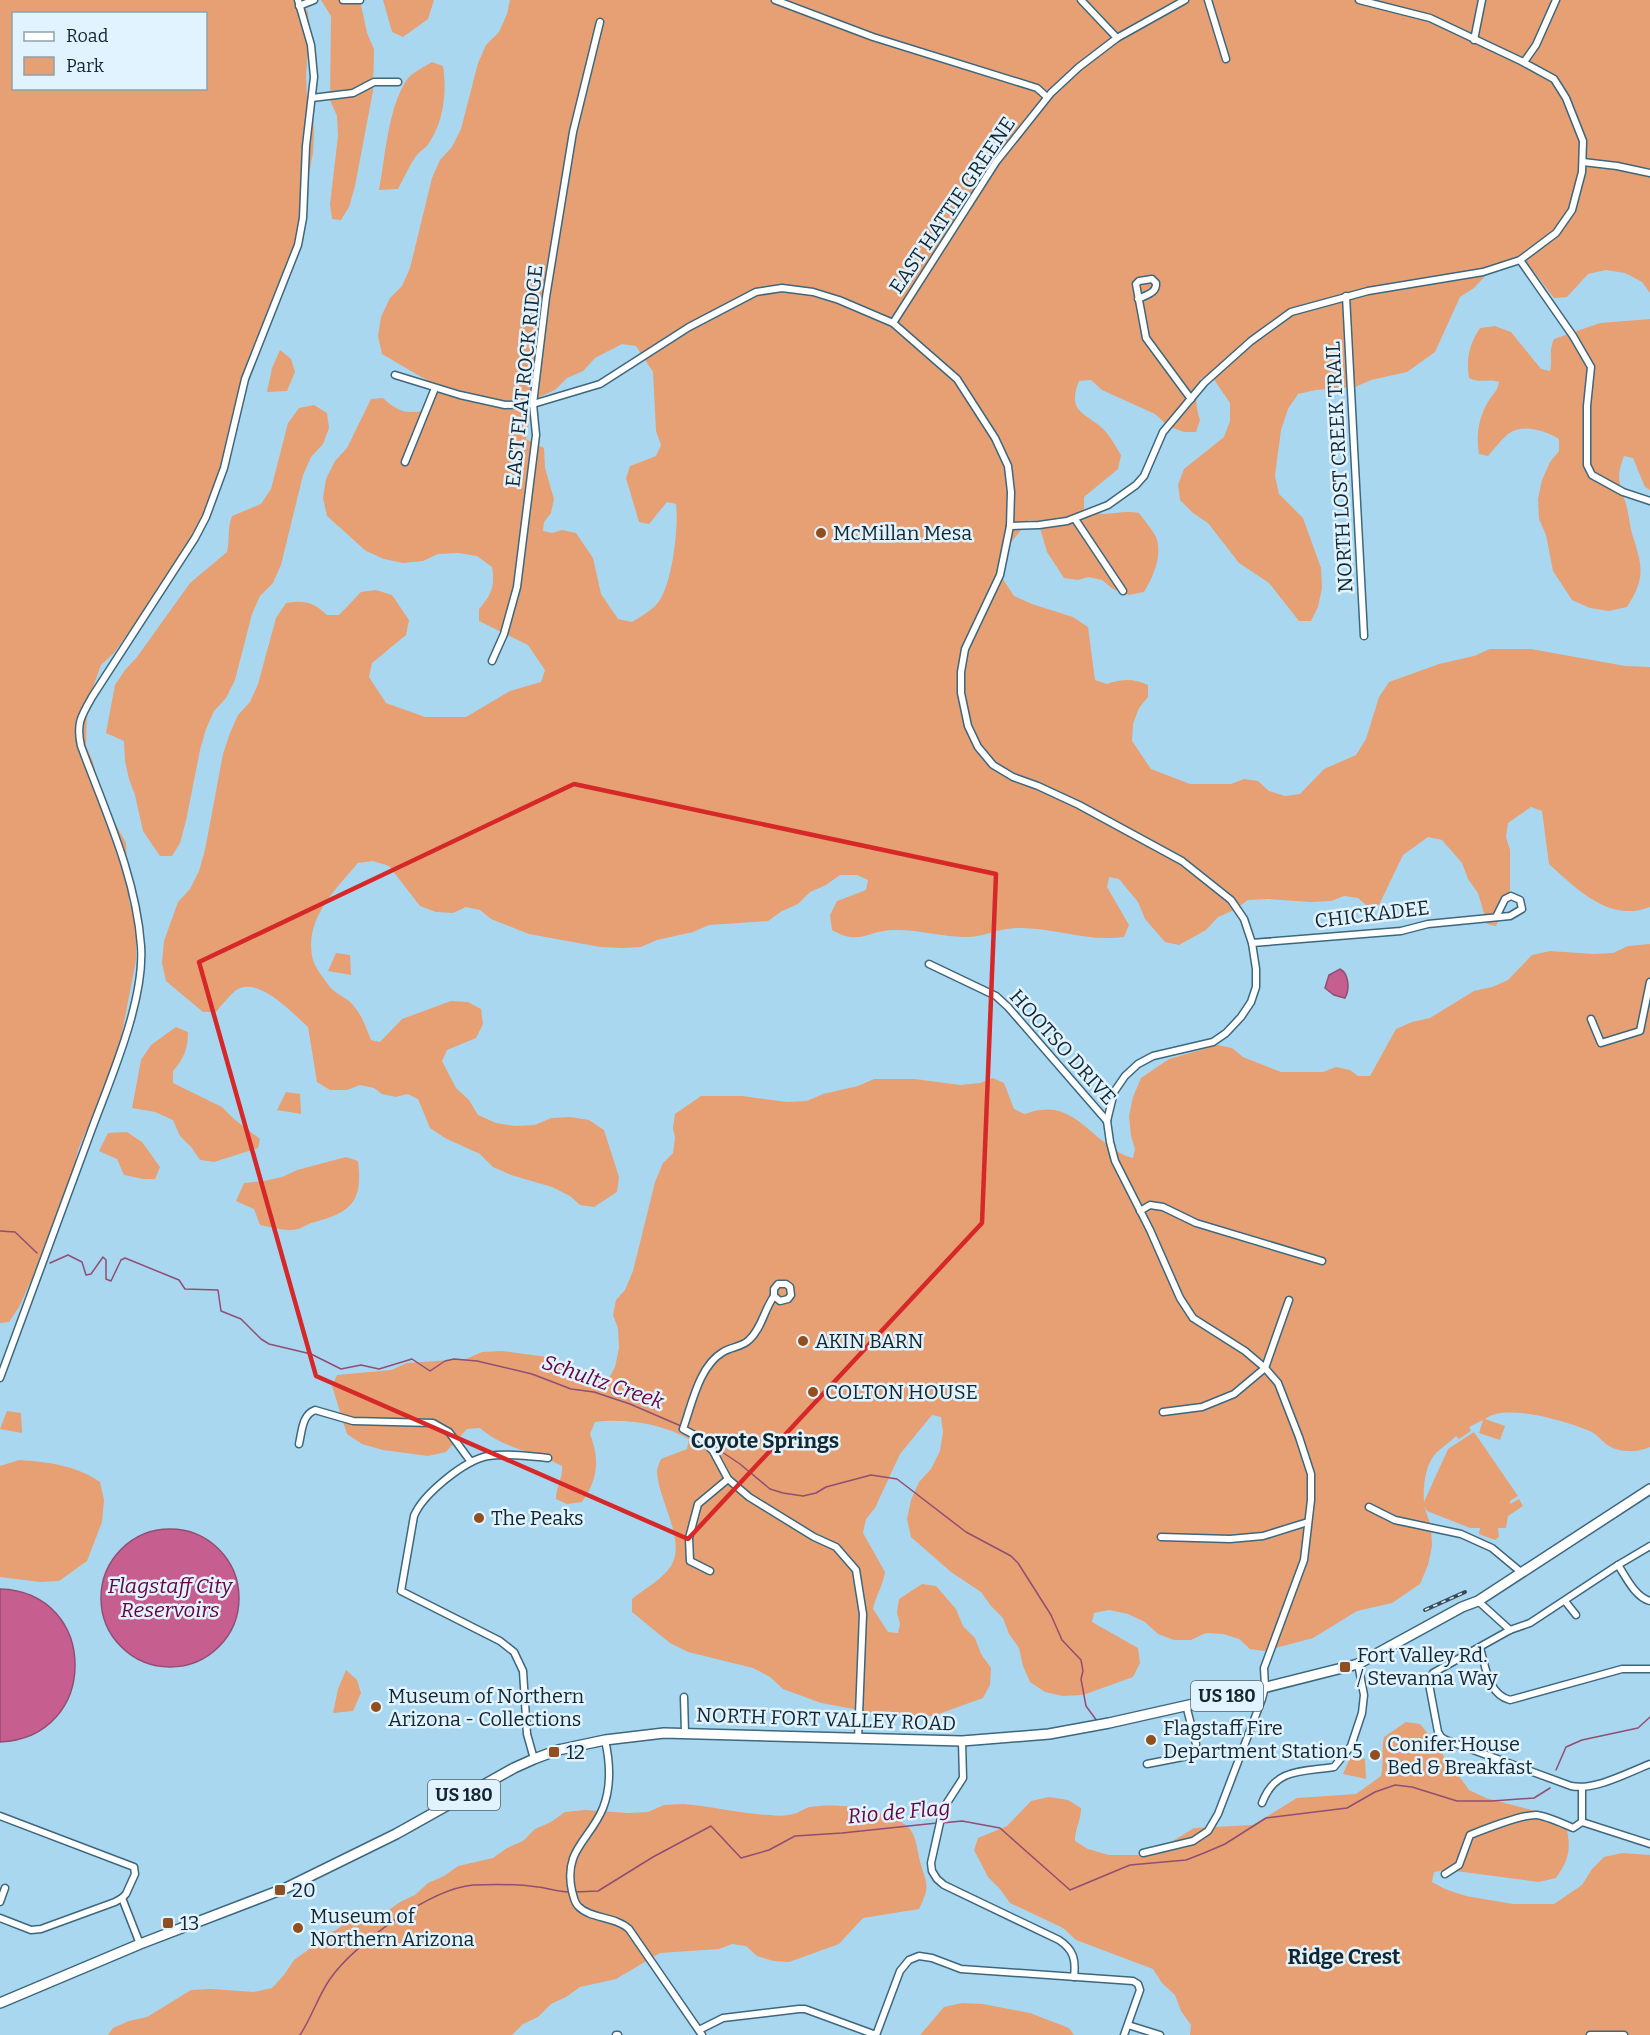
<svg xmlns="http://www.w3.org/2000/svg" width="1650" height="2035" font-family="Bitter,serif">
<style>
.green{fill:#e7a073;fill-rule:evenodd}
.water{fill:#c65f8f;stroke:#914e72;stroke-width:1.5}
.lines{fill:none;stroke-linecap:round;stroke-linejoin:round}
.stream{stroke:#914e72;stroke-width:1.5}
.minor-casing{stroke:#3d677d;stroke-width:9}
.primary-casing{stroke:#3d677d;stroke-width:12}
.minor{stroke:#fff;stroke-width:6}
.primary{stroke:#fff;stroke-width:9}
.rail-casing{stroke:#364e5b;stroke-width:4}
.rail{stroke:#e1f3fe;stroke-width:1.5;stroke-dasharray:4.5;stroke-linecap:butt}
.marked{fill:none;stroke:#d62828;stroke-width:4.5;stroke-linejoin:round}
.poi-dot{fill:#914e1e;stroke:#e1f3fe;stroke-width:2}
.labels{text-anchor:middle;dominant-baseline:central;stroke-width:5;stroke-linejoin:round;paint-order:stroke}
.shield{fill:#e1f3fe;stroke:#52646d;stroke-width:1.5}
.shield-label{font-size:18px;font-weight:bold;fill:#14262f}
.street-label{font-size:20px;fill:#14262f;stroke:#e1f3fe}
.poi-label{font-size:20px;fill:#14262f;stroke:#e1f3fe;text-anchor:start}
.water-label{font-size:21px;font-style:italic;fill:#68033f;stroke:#e1f3fe}
.neighbourhood-label{font-size:21px;font-weight:bold;fill:#14262f;stroke:#e1f3fe}
</style>
<rect width="100%" height="100%" fill="#aad7f0"/>
<!-- green -->
<g class="green">
<path d="M0 0H300L308 12 309 32 306 76 307 96 313 112 314 132 313 153 290 273 275 312 263 325 255 343 248 364 230 459 216 499 204 511 179 566 167 578 114 653 101 665 87 704 86 746 93 762 101 798 126 843 129 902 136 918V960L113 1080 98 1119 86 1131 78 1150 56 1239 48 1258 36 1270 19 1307 9 1322 0 1323ZM14 14H206V88H14Z"/>
<polygon points="321,0 360,0 367,33 374,49 373,91 355,186 349,207 341,220 332,219 330,204 338,136 337,116 330,100 331,16"/>
<polygon points="383,0 434,0 428,19 403,37 392,32"/>
<path d="M510 0H1650V293L1642 282 1625 273 1606 270 1588 274 1567 297 1554 298 1527 263 1513 260 1486 275 1474 288 1460 297 1435 352 1407 372 1371 380 1355 387 1316 390 1298 394 1288 409 1281 430 1275 476 1279 494 1303 518 1321 568 1322 588 1318 607 1311 621H1299L1269 583 1239 563 1208 523 1193 513 1180 500 1178 485 1184 469 1224 437 1230 421V403L1213 378H1201C1195 394 1195 405 1200 420L1196 432H1184L1168 426 1155 414 1102 390 1091 380 1079 381C1066 414 1087 412 1104 430 1111 437 1116 447 1121 455L1118 469 1084 497V510C1107 519 1117 509 1139 513 1144 520 1152 529 1156 537 1163 555 1153 577 1144 592L1129 595 1113 589 1102 580 1088 577 1078 580 1064 578 1047 552 1038 521 1029 520 1000 556 997 570 1014 596 1032 604 1073 617 1088 627 1095 680 1107 684C1122 679 1133 678 1148 685V697L1139 708 1133 724 1132 741 1151 769 1190 784H1231L1244 779 1258 781 1269 791 1285 796 1300 794 1324 769 1356 755 1366 739 1379 697 1389 682 1439 664 1474 656 1490 649H1531L1625 666 1650 667V907C1609 923 1577 889 1549 864L1542 811 1531 807 1508 823 1506 837 1510 850V892L1503 913 1496 926 1487 924 1478 893 1468 879 1462 863 1442 840 1428 837 1403 855 1379 905H1366L1358 898 1344 896 1331 901 1311 902 1268 899 1248 900 1234 910 1218 917 1206 930 1179 945 1165 942 1145 919 1138 902 1119 879 1109 877 1107 887 1129 925 1124 937C1089 942 1055 928 1020 928 1000 927 985 937 966 937 943 937 920 930 897 930 867 929 862 947 832 930L830 915 837 901 866 890 868 880 857 875H840L826 885 810 892 798 904 782 911 768 921 709 925 693 932 657 940 641 947 622 948 600 947 529 934 491 919 480 910 466 907 453 913 436 912 420 906 389 866 373 861 358 863C335 890 303 920 313 960 315 968 325 980 330 987 335 993 343 996 349 1001 361 1012 365 1025 371 1040L380 1042 402 1019 451 1001 468 1002 481 1009 483 1024 476 1038 447 1050 442 1061 456 1088 469 1100 478 1115 496 1123 515 1126 535 1125 551 1118 570 1117 589 1120 604 1130 619 1177 617 1192 594 1207 580 1205 570 1196 552 1187 511 1175 493 1167 480 1154 445 1138 430 1128 418 1099 407 1094 396 1097 382 1094 374 1088 360 1085 347 1090H330L317 1082 308 1027C292 1013 257 974 235 991 228 997 222 1005 216 1012H203L166 981 162 963 164 941 178 902 190 889 199 871 205 850 223 754 230 733 238 715 250 702 258 684 276 618 286 603C305 600 313 602 327 615H339L361 592 376 590 392 595 409 620 406 635 372 663 369 677 386 703 425 717H466L510 691 541 682 545 670 528 645 479 621V609C492 594 495 586 492 567L477 556 458 553 438 554 423 561 403 563 384 559 366 551 327 516 323 498 326 479 335 461 347 448 371 399 383 398C397 411 405 414 424 411L432 398 430 382 382 354 378 336 381 317 390 298 402 286 410 268 432 178 440 160 452 147 461 129 478 63 486 45 499 32 507 14ZM622 344 636 346 653 372 656 431 661 445 656 456 630 466 626 478 639 522 649 524 667 502 676 504C679 527 672 589 656 605 649 612 640 617 632 622L618 619 601 594 593 558 576 533 562 530 552 533 543 531 544 522 551 513 554 499 545 468 544 448 526 439 530 416 539 397 555 390 567 378 583 371 595 358Z"/>
<path d="M432 62 443 66C447 91 444 121 429 143 426 148 420 151 416 156 409 166 404 178 398 189L379 190C385 158 388 109 406 81 411 73 424 67 432 62Z"/>
<path d="M1650 319V490L1645 487 1633 458 1624 456C1616 477 1619 481 1625 501 1629 512 1629 525 1633 537 1643 567 1645 579 1627 607L1609 611 1590 608 1572 600 1553 571 1546 535 1539 519 1538 499 1542 480 1550 462 1559 451V439C1545 431 1523 423 1508 434 1501 440 1494 449 1488 456L1479 454C1476 436 1478 419 1488 402 1493 393 1497 393 1499 382 1487 378 1482 384 1469 378 1466 358 1469 345 1480 328L1495 326 1511 332 1541 369 1550 371C1553 358 1548 353 1554 339L1600 323Z"/>
<polygon points="280,350 291,359 295,372 287,391 267,392 272,368"/>
<path d="M314 405 327 413 329 428 323 444 311 457 303 475 281 565 273 583 260 596 252 614 235 680 226 698 214 711 206 729 200 750 186 821 180 843 172 856H160L143 831 135 795 129 779 125 761 124 741 106 733 115 685 125 670 137 657 190 583 227 552C230 539 227 529 232 516L261 504 271 489 288 423 299 408Z"/>
<path d="M1650 944V1447C1637 1453 1618 1453 1606 1444 1601 1440 1597 1435 1592 1432 1569 1422 1505 1402 1485 1419L1505 1426 1500 1440 1479 1433 1483 1420 1469 1427 1471 1431 1459 1439 1456 1436C1450 1442 1444 1446 1437 1452 1425 1463 1423 1487 1424 1502L1448 1449 1474 1432 1518 1496 1510 1501V1504L1519 1499 1523 1506 1508 1516 1506 1528H1498L1499 1537 1495 1540 1479 1534 1480 1528H1470L1427 1511 1424 1506 1431 1526 1432 1546 1428 1565 1420 1584 1392 1603 1357 1611 1313 1638 1264 1651 1250 1649 1239 1639 1223 1634 1206 1633 1191 1640H1174L1158 1634 1145 1622 1128 1614 1109 1610 1094 1613 1092 1622 1138 1648 1140 1663 1133 1677 1083 1695 1063 1696 1045 1692 1030 1682 1023 1666 1019 1648 1009 1634 1003 1618 991 1606 981 1592 951 1572 911 1537 907 1519 911 1500 919 1482 931 1469 940 1451 943 1432 941 1417 932 1415 900 1454 875 1508 866 1519 863 1533 885 1572C883 1586 876 1595 873 1609L888 1632 898 1633 900 1624 897 1613 899 1599 922 1584 936 1586 956 1609 963 1626 975 1638 981 1654 991 1668 990 1685 983 1698 933 1716H892L821 1703 783 1689 770 1677 753 1668 688 1652 670 1643 632 1612V1599C643 1590 659 1581 668 1570 690 1545 658 1501 657 1472 657 1468 659 1463 661 1459L687 1449 689 1439C662 1424 626 1418 595 1422L590 1434C600 1460 598 1479 582 1502L567 1504 556 1499C556 1486 563 1479 562 1466 535 1451 503 1449 480 1428L467 1429 446 1452 428 1456 383 1450 362 1444 347 1434 332 1386 337 1375 391 1370 407 1363 466 1359 482 1352 502 1351 547 1357 585 1371 596 1380H608L615 1367 619 1348 618 1328 613 1315 616 1300 625 1290 633 1271 655 1182 663 1163 673 1153 675 1138 673 1128 675 1114 701 1096H742L787 1102 807 1101 823 1094 858 1086 874 1079H915L960 1085 980 1083 993 1078 1004 1083 1014 1109 1025 1114C1064 1099 1080 1124 1108 1145 1117 1151 1123 1156 1133 1158L1135 1149 1131 1136 1129 1116 1133 1097 1141 1078 1169 1059 1218 1045 1232 1048 1243 1057 1281 1072H1323L1336 1067 1350 1070 1358 1076H1370L1396 1029 1412 1022 1430 1018 1474 991 1492 987 1508 980 1532 955 1550 951 1593 954 1613 953 1628 946Z"/>
<polygon points="336,953 350,955 351,975 328,971"/>
<path d="M176 1027 188 1032C188 1048 184 1059 173 1071V1083L222 1107 234 1119 260 1139 258 1148 214 1162 200 1160 192 1148 180 1136 173 1120 155 1112 132 1108 141 1060 151 1045Z"/>
<polygon points="286,1092 300,1094 301,1114 277,1110"/>
<polygon points="127,1132 142,1142 160,1167 155,1179 143,1179 124,1175 117,1159 99,1151 108,1133"/>
<path d="M346 1157 358 1161C363 1201 352 1212 315 1222 309 1223 304 1227 298 1229 286 1232 272 1227 260 1225L254 1209 236 1201 244 1183 264 1181 282 1177 297 1170Z"/>
<polygon points="7,1411 21,1413 22,1433 0,1429"/>
<path d="M19 1460C48 1462 75 1465 100 1482L104 1500 102 1522 87 1561 59 1581 40 1582 0 1577V1466Z"/>
<polygon points="346,1670 357,1680 361,1693 353,1711 333,1713 338,1689"/>
<path d="M1406 1722 1420 1724 1440 1748 1447 1764 1459 1776 1469 1790 1486 1798 1551 1815 1566 1825C1571 1848 1570 1858 1556 1878L1539 1882 1448 1870 1434 1872 1432 1882 1445 1889 1466 1896 1513 1904H1554L1582 1885 1592 1869 1604 1857 1622 1853 1650 1855V2035H1190L1191 2025 1181 2011 1175 1995 1162 1983 1153 1969 1076 1940 1063 1928 1010 1903 1000 1889 988 1877 974 1850 978 1838 1007 1826 1031 1801 1049 1797 1068 1800 1081 1808C1081 1821 1075 1828 1075 1841L1088 1849 1109 1855H1150L1194 1828 1253 1825 1297 1798 1356 1794 1381 1776C1384 1763 1381 1751 1384 1737Z"/>
<polygon points="1351,1756 1365,1759 1366,1779 1343,1774"/>
<path d="M683 1804C712 1806 741 1814 770 1815 777 1816 786 1816 793 1814 799 1813 804 1808 810 1807 836 1802 888 1809 908 1827 915 1833 917 1847 919 1857 924 1882 933 1882 919 1909L863 1918 839 1944 789 1962 773 1961 757 1956 746 1946 732 1944 719 1949 660 1953 616 1979 580 1987 566 1997 551 2004 538 2017 523 2024 512 2035H108L113 2028 129 2021 147 2017 191 1990 211 1989 254 1992 272 1988 284 1975 294 1960 308 1950 320 1937 336 1930 350 1920 386 1912 400 1902 415 1895 428 1883 444 1876 458 1866 493 1858 507 1848 523 1841 535 1829 551 1822 565 1812 585 1810 628 1813 648 1812 664 1805Z"/>
<polygon points="962,2003 983,2004 1030,2013 1069,2028 1074,2035 920,2035 944,2007"/>
</g>
<!-- water -->
<g class="water">
<path d="M1340 969C1349 974 1350 989 1345 998L1334 995 1325 988 1329 975Z"/>
<circle cx="170" cy="1598" r="69"/>
<path d="M0 1589C100 1592 100 1738 0 1742Z"/>
</g>
<g class="lines">
<!-- stream -->
<g class="stream">
<polyline points="0,1231 15,1232 37,1253"/>
<polyline points="50,1263 68,1255 82,1262 86,1275 91,1274 103,1257 106,1260 106,1279 111,1281 121,1260 125,1258 174,1278 179,1280 185,1289 218,1290 221,1311 241,1319 261,1339 269,1344 311,1354 341,1369 361,1365 379,1369 412,1359 430,1371 445,1361 454,1359 477,1361 532,1374 571,1389 594,1392 630,1404 681,1426"/>
<polyline points="713,1446 740,1464 770,1489 783,1493 803,1496 816,1493 826,1487 871,1475 897,1479 966,1532 1011,1556 1018,1563 1051,1615 1062,1640 1081,1660 1083,1671 1081,1679 1086,1706 1097,1721"/>
<polyline points="1556,1770 1566,1747 1582,1740 1638,1728 1650,1717"/>
<polyline points="942,1823 962,1821 1000,1828 1070,1890 1130,1865 1186,1860 1204,1853 1225,1844 1266,1818 1347,1808 1375,1792 1395,1785 1412,1787 1457,1801 1492,1801 1534,1798 1550,1788"/>
<polyline points="574,1892 598,1891 653,1857 711,1826 741,1858 769,1850 795,1836 842,1833 937,1823"/>
<path d="M300 2035C312 2017 318 1996 330 1979 354 1944 430 1889 473 1885 494 1884 517 1884 538 1887 548 1888 558 1892 569 1892"/>
</g>
<!-- minor casing -->
<g class="minor-casing">
<g id="minor">
<polyline points="343,0 360,0"/>
<polyline points="775,0 873,37 1037,88 1047,97"/>
<polyline points="1081,0 1117,38"/>
<polyline points="1208,0 1226,59"/>
<polyline points="299,6 314,0"/>
<polyline points="1474,40 1482,0"/>
<polyline points="1524,62 1536,45 1556,0"/>
<polyline points="312,98 353,93 374,82 398,82"/>
<polyline points="1583,162 1617,166 1650,173"/>
<polyline points="1520,260 1573,336 1591,367 1587,406 1587,465 1592,475 1623,492 1650,501"/>
<polyline points="1346,296 1364,636"/>
<path d="M1138 299C1146 295 1157 293 1156 283L1152 279 1139 281 1136 284 1146 338 1191 399"/>
<polyline points="893,323 996,162 1051,93 1079,67 1117,38 1185,0"/>
<polyline points="395,375 460,395 505,405 533,404 600,384 689,327 756,292 782,288 813,292 839,300 893,323 957,379 995,438 1008,466 1011,492 1010,526 1000,575 965,649 961,672 961,693 968,726 978,747 993,765 1013,777 1038,786 1079,805 1182,861 1231,900 1244,919 1252,943 1256,969 1256,987 1251,1002 1241,1017 1226,1033 1213,1042 1153,1056 1138,1064 1125,1076 1114,1092 1107,1121 1110,1142 1115,1161 1150,1230 1180,1298 1193,1318 1245,1351 1265,1368 1278,1383 1299,1437 1311,1474 1311,1500 1304,1560 1264,1668 1265,1687 1262,1699 1218,1814 1208,1831 1193,1841 1143,1853"/>
<polyline points="405,462 435,388"/>
<polyline points="1075,519 1123,591"/>
<polyline points="1010,526 1039,525 1067,521 1108,505 1136,485 1144,476 1163,432 1204,383 1251,341 1291,312 1368,291 1483,272 1520,260 1556,233 1572,210 1582,172 1583,141 1566,98 1554,79 1521,61 1430,18 1359,0"/>
<polyline points="492,661 504,634 517,587 536,435 533,404 546,297 573,132 600,22"/>
<polyline points="1252,943 1401,931 1428,924 1510,916 1522,909 1520,900 1511,896 1505,899 1496,917"/>
<polyline points="929,964 996,996 1008,1007 1107,1121"/>
<polyline points="1591,1019 1601,1043 1640,1031 1650,982"/>
<polyline points="1140,1211 1150,1205 1163,1207 1196,1223 1322,1261"/>
<path d="M774 1296V1289L778 1284H786L790 1287 791 1295 788 1299 780 1301 774 1296C764 1310 762 1328 749 1340 742 1347 731 1347 723 1352 699 1366 692 1404 683 1429L700 1438 713 1451 728 1479 749 1497 814 1537 836 1547 856 1570 863 1614 858 1739"/>
<path d="M0 1378C30 1297 60 1215 90 1134 109 1082 145 1002 141 946 136 876 105 811 81 746 76 724 81 716 92 697L195 538 206 517 224 468 245 379 298 245 303 218 306 146 314 77 311 45 298 0"/>
<polyline points="1163,1412 1202,1407 1234,1394 1265,1368 1289,1300"/>
<path d="M299 1444C302 1431 302 1415 315 1410L353 1421 433 1423 449 1432 471 1462"/>
<polyline points="1369,1507 1395,1520 1461,1534 1492,1548 1522,1573"/>
<polyline points="1161,1537 1230,1539 1263,1536 1308,1522"/>
<path d="M1650 1546 1618 1565 1530 1623 1510 1630 1433 1673 1429 1684 1438 1732 1441 1737 1446 1740 1571 1786C1594 1791 1627 1773 1650 1764"/>
<path d="M1618 1565C1626 1577 1635 1597 1650 1601"/>
<polyline points="710,1571 690,1561 689,1538 698,1504 728,1479"/>
<polyline points="1478,1601 1510,1630"/>
<polyline points="1565,1601 1576,1615"/>
<path d="M1480 1648C1486 1668 1488 1694 1510 1700L1622 1669H1650"/>
<polyline points="684,1697 685,1733"/>
<path d="M605 1740C610 1762 612 1785 603 1808 590 1840 563 1850 572 1891 574 1897 574 1903 579 1907 591 1919 615 1916 629 1929L702 2035"/>
<path d="M962 1741 963 1778 943 1809 931 1863 932 1871 937 1879 944 1885 1059 1940C1074 1950 1076 1960 1074 1977"/>
<path d="M534 1759 527 1734 523 1671 514 1652 500 1641 401 1591 414 1516C423 1494 465 1460 488 1456 507 1453 529 1456 548 1458"/>
<polyline points="1147,1764 1188,1756 1195,1750 1196,1744 1186,1705"/>
<path d="M1262 1803C1275 1768 1301 1772 1334 1767L1351 1746 1362 1713 1364 1695 1358 1664"/>
<polyline points="0,1816 134,1867 135,1874 126,1894 122,1898 115,1902 41,1929 31,1930 0,1918"/>
<polyline points="1582,1822 1650,1844"/>
<path d="M1445 1874 1459 1865 1470 1835C1485 1829 1523 1814 1537 1815 1549 1817 1562 1823 1573 1828L1582 1822V1788"/>
<polyline points="122,1898 140,1944"/>
<polyline points="0,1902 5,1888"/>
<polyline points="1128,2025 1160,2035"/>
<polyline points="699,2030 723,2018 799,2009 805,2009 876,2035"/>
<polyline points="616,2035 618,2035"/>
<polyline points="876,2035 900,1971 909,1960 919,1956 932,1958 961,1969 1133,1981 1138,1984 1140,1990 1124,2035"/>
<polyline points="1590,2035 1624,2035"/>
</g>
</g>
<!-- primary casing -->
<g class="primary-casing">
<polyline id="primary" points="0,2003 140,1944 286,1888 396,1834 514,1768 534,1759 558,1750 605,1740 664,1733 962,1741 1049,1734 1109,1723 1247,1692 1358,1664 1462,1607 1478,1601 1650,1489"/>
</g>
<!-- minor -->
<use href="#minor" class="minor"/>
<!-- primary -->
<use href="#primary" class="primary"/>
<!-- rail casing -->
<g class="rail-casing">
<polyline id="rail" points="1425,1610 1465,1592"/>
</g>
<!-- rail -->
<use href="#rail" class="rail"/>
</g>
<!-- marked area -->
<path class="marked" d="M574 784 996 874 982 1223 688 1539 316 1376 199 962Z"/>
<!-- markers -->
<g class="poi-dot">
<circle cx="821" cy="533" r="6"/>
<circle cx="803" cy="1341" r="6"/>
<circle cx="813" cy="1392" r="6"/>
<circle cx="479" cy="1518" r="6"/>
<rect x="1339" y="1661" width="12" height="12" rx="3"/>
<circle cx="376" cy="1707" r="6"/>
<circle cx="1151" cy="1740" r="6"/>
<rect x="548" y="1746" width="12" height="12" rx="3"/>
<circle cx="1375" cy="1755" r="6"/>
<rect x="274" y="1884" width="12" height="12" rx="3"/>
<rect x="162" y="1917" width="12" height="12" rx="3"/>
<circle cx="298" cy="1928" r="6"/>
</g>
<g class="labels">
<!-- shield labels -->
<g class="shield">
<rect x="1191" y="1681" width="72" height="30" rx="4.5"/>
<rect x="428" y="1780" width="72" height="30" rx="4.5"/>
</g>
<g class="shield-label">
<text x="1227" y="1696">US 180</text>
<text x="464" y="1795">US 180</text>
</g>
<!-- street labels -->
<g class="street-label">
<text transform="translate(952 205) rotate(-56)">EAST HATTIE GREENE</text>
<text transform="translate(524 376) rotate(-84)">EAST FLAT ROCK RIDGE</text>
<text transform="translate(1339 467) rotate(-93)">NORTH LOST CREEK TRAIL</text>
<text transform="translate(1372 914) rotate(-7)">CHICKADEE</text>
<text transform="translate(1063 1047) rotate(48)">HOOTSO DRIVE</text>
<text transform="translate(826 1719) rotate(2)">NORTH FORT VALLEY ROAD</text>
</g>
<!-- poi labels -->
<g class="poi-label">
<text x="833" y="533">McMillan Mesa</text>
<text x="815" y="1341">AKIN BARN</text>
<text x="825" y="1392">COLTON HOUSE</text>
<text x="491" y="1518">The Peaks</text>
<text x="1357" y="1655">Fort Valley Rd.<tspan x="1357" dy="23">/ Stevanna Way</tspan></text>
<text x="388" y="1696">Museum of Northern<tspan x="388" dy="23">Arizona - Collections</tspan></text>
<text x="1163" y="1728">Flagstaff Fire<tspan x="1163" dy="23">Department Station 5</tspan></text>
<text x="1387" y="1744">Conifer House<tspan x="1387" dy="23">Bed &amp; Breakfast</tspan></text>
<text x="566" y="1752">12</text>
<text x="292" y="1890">20</text>
<text x="310" y="1916">Museum of<tspan x="310" dy="23">Northern Arizona</tspan></text>
<text x="180" y="1923">13</text>
</g>
<!-- water labels -->
<g class="water-label">
<text transform="translate(603 1382) rotate(19)">Schultz Creek</text>
<text x="170" y="1586">Flagstaff City<tspan x="170" dy="24">Reservoirs</tspan></text>
<text transform="translate(899 1812) rotate(-5)">Rio de Flag</text>
</g>
<!-- neighbourhood labels -->
<g class="neighbourhood-label">
<text x="765" y="1441">Coyote Springs</text>
<text x="1344" y="1957">Ridge Crest</text>
</g>
</g>
<!-- legend -->
<rect x="12" y="12" width="195" height="78" fill="#e1f3fe" stroke="#8fa1ab" stroke-width="1.5"/>
<rect x="24" y="32" width="30" height="9" fill="#ffffff" stroke="#8fa1ab" stroke-width="1.5"/>
<text x="66" y="42" font-size="18" fill="#14262f">Road</text>
<rect x="24" y="57" width="30" height="18" fill="#e7a073" stroke="#8fa1ab" stroke-width="1.5"/>
<text x="66" y="72" font-size="18" fill="#14262f">Park</text>
</svg>
